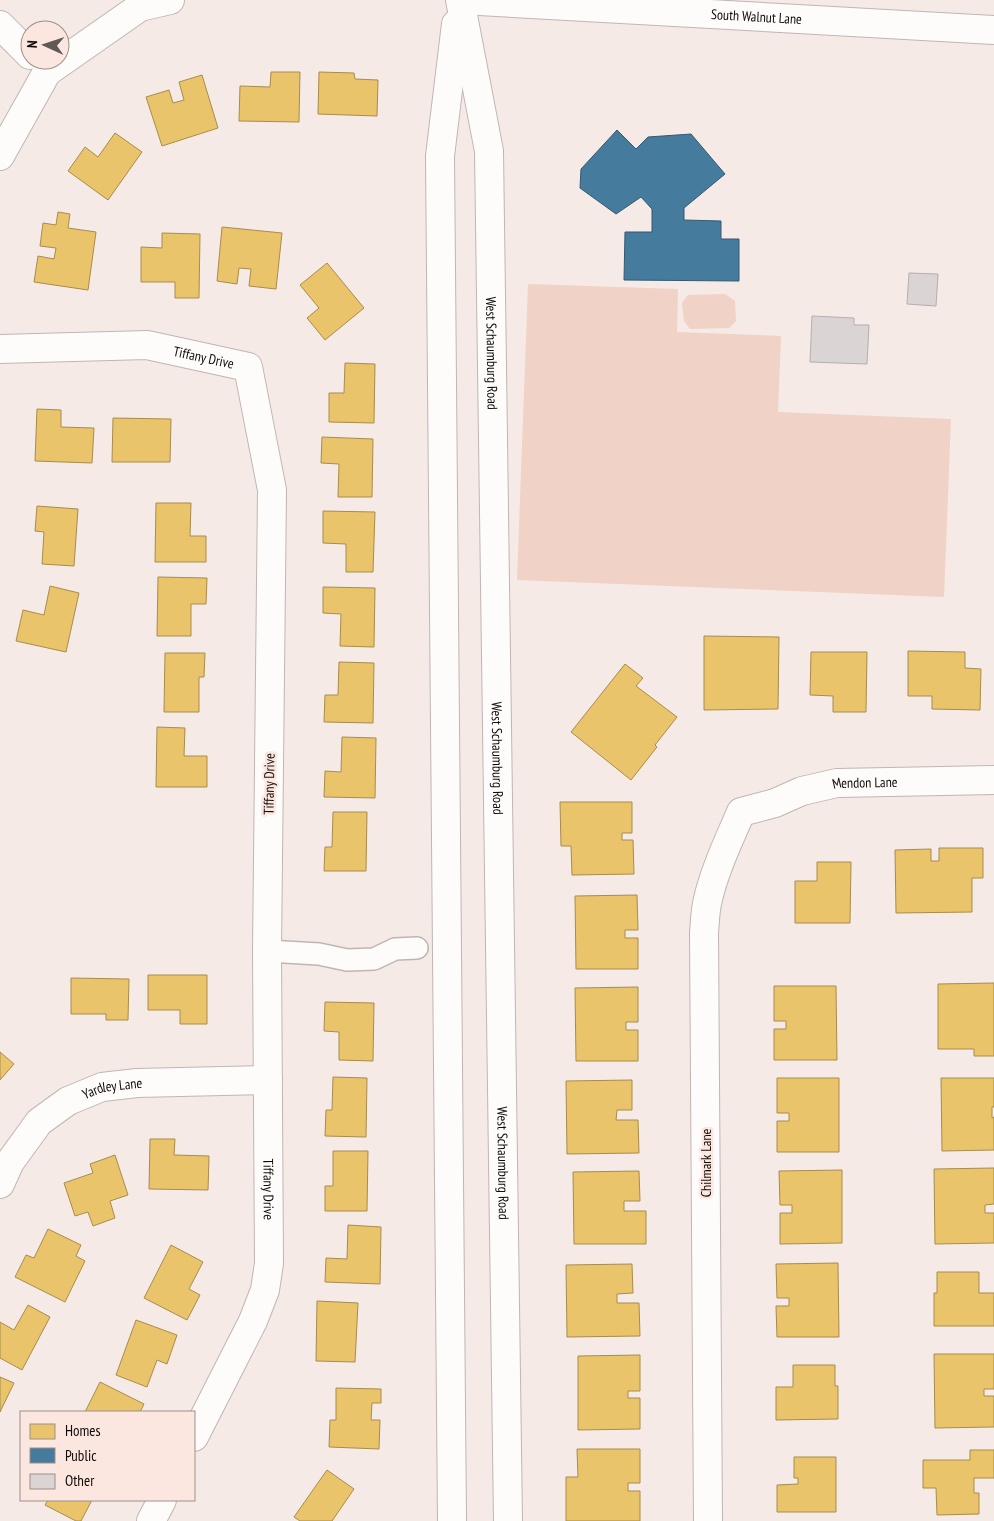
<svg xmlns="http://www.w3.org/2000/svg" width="994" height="1521" font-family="'PT Sans Narrow',sans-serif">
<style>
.green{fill:#f0d2c7}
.homes{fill:#e9c46a;stroke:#a88c4d}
.public{fill:#457b9d;stroke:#365971}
.building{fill:#dad4d5;stroke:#b5afb0}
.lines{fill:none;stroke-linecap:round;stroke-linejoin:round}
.pedestrian-casing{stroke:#bfb6b3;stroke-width:24}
.minor-casing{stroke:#bfb6b3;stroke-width:30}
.tertiary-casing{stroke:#bfb6b3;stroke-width:30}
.secondary-casing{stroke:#bfb6b3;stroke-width:30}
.pedestrian{stroke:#fefcfb;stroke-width:21}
.minor{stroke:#fefcfb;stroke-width:28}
.tertiary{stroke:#fefcfb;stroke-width:28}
.secondary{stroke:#fefcfb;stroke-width:28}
.labels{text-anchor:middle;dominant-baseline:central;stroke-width:5;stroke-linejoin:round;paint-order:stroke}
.street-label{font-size:14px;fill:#120b09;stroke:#fbe7e0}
</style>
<rect width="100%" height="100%" fill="#f5eae6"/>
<!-- green -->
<g class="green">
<polygon points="528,284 678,289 677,332 781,336 778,412 951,419 944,597 517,580"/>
<polygon points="725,294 735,301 736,321 729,328 690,329 684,321 682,303 688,295"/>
</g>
<!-- homes -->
<g class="homes">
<polygon points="271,72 300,72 299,122 239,121 240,86 270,87"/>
<polygon points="319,72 354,73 355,79 378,80 377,116 318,114"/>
<polygon points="202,75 218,128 162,146 146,97 169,90 173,103 184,100 179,82"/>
<polygon points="115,133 142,152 108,200 68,171 85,147 98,157"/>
<polygon points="58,212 70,214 68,228 96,232 88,290 34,282 38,256 54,259 56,248 40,246 43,223 56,225"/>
<polygon points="222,227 282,233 276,289 249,286 251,269 239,268 237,284 217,281"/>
<polygon points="162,233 200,234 199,298 175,298 175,282 141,282 141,247 162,248"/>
<polygon points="327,263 364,308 325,340 307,318 319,308 300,285"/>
<polygon points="345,363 375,364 374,423 329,422 329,393 344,393"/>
<polygon points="37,409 61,410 61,427 94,428 92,463 35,461"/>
<polygon points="113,418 171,419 170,462 112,462"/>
<polygon points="322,437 373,439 372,497 338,497 339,464 321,463"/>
<polygon points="156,503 191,503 190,536 206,536 206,562 155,562"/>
<polygon points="37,506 78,509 74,566 42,564 44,532 35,531"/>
<polygon points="323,511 375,512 373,572 346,572 346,544 323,543"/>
<polygon points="158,577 207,578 206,604 191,604 191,636 157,636"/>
<polygon points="50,586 79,593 66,652 16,641 23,610 44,615"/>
<polygon points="323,587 375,588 374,647 340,646 341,614 323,613"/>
<polygon points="704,636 779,637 778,709 704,710"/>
<polygon points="908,651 965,652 965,668 981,669 980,710 932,709 932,696 908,696"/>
<polygon points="811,652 867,652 866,712 833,712 833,696 810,695"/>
<polygon points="165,653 205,653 204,677 199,677 199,712 164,712"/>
<polygon points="339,662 374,663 373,723 324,722 325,695 338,695"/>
<polygon points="625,664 643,678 636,686 677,717 655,745 657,747 631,780 571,732"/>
<polygon points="157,727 185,728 184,756 207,756 207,787 156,787"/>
<polygon points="342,737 376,738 375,798 324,797 325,771 341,772"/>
<polygon points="560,802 632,802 632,833 622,833 622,840 633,840 634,874 572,875 571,846 561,846"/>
<polygon points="333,812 367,812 366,871 324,871 325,847 332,847"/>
<polygon points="939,848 983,848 983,878 972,878 972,912 896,913 895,850 931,849 931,861 939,861"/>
<polygon points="817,862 851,862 850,923 795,923 795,881 817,881"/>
<polygon points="637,895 638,930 625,930 625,938 638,938 638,969 576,969 575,896"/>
<polygon points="148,975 207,975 207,1024 180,1024 180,1010 148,1010"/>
<polygon points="71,978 129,979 128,1020 106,1020 106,1014 71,1014"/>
<polygon points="994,983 994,1056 974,1056 974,1049 938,1049 938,984"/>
<polygon points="774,986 836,986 837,1060 774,1060 774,1029 786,1029 786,1021 774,1021"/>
<polygon points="638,987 638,1022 626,1022 626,1030 638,1030 638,1061 576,1061 575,988"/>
<polygon points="325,1002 374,1003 373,1061 339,1060 339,1032 324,1031"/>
<polygon points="0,1052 14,1064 0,1080"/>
<polygon points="333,1077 367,1078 366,1137 325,1136 326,1110 332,1110"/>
<polygon points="777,1078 839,1078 839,1152 777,1152 777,1121 789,1121 789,1113 777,1113"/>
<polygon points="941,1078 994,1078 994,1107 992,1107 992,1118 994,1117 994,1150 942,1151"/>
<polygon points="632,1080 632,1110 617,1110 616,1120 638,1120 639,1153 567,1154 566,1081"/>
<polygon points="150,1139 175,1139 174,1155 209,1156 208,1190 149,1189"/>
<polygon points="333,1151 368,1151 367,1211 325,1211 325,1186 333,1186"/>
<polygon points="115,1155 128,1195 110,1201 115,1218 93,1226 88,1212 75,1216 64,1183 93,1173 90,1164"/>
<polygon points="994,1168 994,1204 985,1205 985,1213 994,1213 994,1243 935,1244 934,1169"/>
<polygon points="842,1170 842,1243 780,1244 780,1213 792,1213 792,1205 780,1205 779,1171"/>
<polygon points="639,1171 640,1201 624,1201 624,1211 646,1211 646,1244 574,1244 573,1172"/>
<polygon points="348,1225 381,1227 380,1284 325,1282 326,1258 347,1259"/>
<polygon points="48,1229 81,1245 76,1256 85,1261 65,1302 15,1277 26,1255 34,1258"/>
<polygon points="171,1245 203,1262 189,1289 200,1295 187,1320 144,1298"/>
<polygon points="838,1263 839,1337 777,1337 776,1306 789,1306 789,1298 777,1298 776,1264"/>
<polygon points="632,1264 633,1293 617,1294 617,1303 639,1303 640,1336 567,1337 566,1265"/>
<polygon points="937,1272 979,1272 979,1293 994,1293 994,1326 934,1326 934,1293 937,1293"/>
<polygon points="317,1301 358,1303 355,1362 316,1361"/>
<polygon points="28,1305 50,1317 22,1370 0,1358 0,1322 14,1330"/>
<polygon points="136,1320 177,1335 167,1364 157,1360 147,1387 116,1375"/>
<polygon points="934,1354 994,1354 994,1389 984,1389 984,1396 994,1396 994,1427 935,1428"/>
<polygon points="640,1355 640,1391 628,1391 628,1398 640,1398 640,1429 578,1430 578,1356"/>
<polygon points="793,1365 835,1365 835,1386 838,1386 838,1419 776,1420 776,1387 793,1387"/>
<polygon points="0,1377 14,1383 0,1412"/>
<polygon points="100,1382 144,1404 140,1412 85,1412"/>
<polygon points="336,1388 381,1389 381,1403 372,1403 371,1420 380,1420 379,1449 329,1447 330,1420 336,1420"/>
<polygon points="577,1449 640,1449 640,1483 628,1483 628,1491 640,1491 640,1521 566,1521 566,1477 578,1477"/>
<polygon points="970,1450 994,1450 994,1478 974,1478 974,1493 979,1493 979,1514 937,1515 936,1488 923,1488 923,1460 970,1460"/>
<polygon points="794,1457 836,1457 836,1512 777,1512 777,1485 798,1484 798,1478 794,1478"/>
<polygon points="327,1470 354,1489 332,1521 300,1521 294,1517"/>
<polygon points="48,1500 92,1500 81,1521 76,1521 45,1505"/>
</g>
<!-- public -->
<polygon class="public" points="617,130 636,149 648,137 691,134 725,174 684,208 684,220 721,221 721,239 739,239 739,281 624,280 625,232 652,232 652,209 641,197 616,214 580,188 581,169"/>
<!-- building -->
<g class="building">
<polygon points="909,273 938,274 936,306 907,304"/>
<polygon points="812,316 854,318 854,325 869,325 867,364 810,362"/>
</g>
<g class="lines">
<!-- pedestrian casing -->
<g class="pedestrian-casing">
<polyline id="pedestrian" points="267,951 319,954 347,960 374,959 395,949 417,948"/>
</g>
<!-- minor casing -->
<g class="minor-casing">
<g id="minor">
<polyline points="0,25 30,55"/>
<path id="s1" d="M0 349 147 345 248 367 272 490 267 951 269 1263 265 1290 253 1321 194 1437"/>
<path id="s2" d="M0 1184 10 1162 39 1122 68 1101 102 1087 137 1083 268 1080"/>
<polyline points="151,1521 162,1500"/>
<path id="s3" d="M708 1521 704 933C705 922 705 910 708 899 715 869 729 840 741 812L775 803 802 791 837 783 994 780"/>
</g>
</g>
<!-- tertiary casing -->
<g class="tertiary-casing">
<g id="tertiary">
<path id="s4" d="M461 0 994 30"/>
<polyline points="0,156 47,72 140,7 170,0"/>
</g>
</g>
<!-- secondary casing -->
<g class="secondary-casing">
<g id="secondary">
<path id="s5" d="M460 0 489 151 508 1521"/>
<polyline points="452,1521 440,156 456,24"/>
</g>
</g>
<!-- pedestrian -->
<use href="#pedestrian" class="pedestrian"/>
<!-- minor -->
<use href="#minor" class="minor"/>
<!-- tertiary -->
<use href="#tertiary" class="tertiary"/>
<!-- secondary -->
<use href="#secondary" class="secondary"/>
</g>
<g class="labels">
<!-- street labels -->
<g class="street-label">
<text stroke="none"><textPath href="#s4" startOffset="296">South Walnut Lane</textPath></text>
<text stroke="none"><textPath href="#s5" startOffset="356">West Schaumburg Road</textPath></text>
<text stroke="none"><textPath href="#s1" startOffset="205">Tiffany Drive</textPath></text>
<text stroke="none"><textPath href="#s5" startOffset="761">West Schaumburg Road</textPath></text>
<text stroke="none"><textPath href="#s3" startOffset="844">Mendon Lane</textPath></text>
<text transform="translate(269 784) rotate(-89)">Tiffany Drive</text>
<text stroke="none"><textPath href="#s2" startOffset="156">Yardley Lane</textPath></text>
<text transform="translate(706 1163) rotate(-90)">Chilmark Lane</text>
<text stroke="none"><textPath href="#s5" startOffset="1166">West Schaumburg Road</textPath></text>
<text stroke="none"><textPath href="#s1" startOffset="1075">Tiffany Drive</textPath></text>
</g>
</g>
<!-- legend -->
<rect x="20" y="1411" width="175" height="90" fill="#fbe7e0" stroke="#9e8f8a"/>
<rect x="30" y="1424" width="25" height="15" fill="#e9c46a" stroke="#9e8f8a"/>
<text x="65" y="1436" font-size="15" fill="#120b09">Homes</text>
<rect x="30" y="1448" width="25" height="15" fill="#457b9d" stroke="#9e8f8a"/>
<text x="65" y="1461" font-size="15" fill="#120b09">Public</text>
<rect x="30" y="1474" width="25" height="15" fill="#dad4d5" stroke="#9e8f8a"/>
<text x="65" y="1486" font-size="15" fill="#120b09">Other</text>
<!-- north arrow -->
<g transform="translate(45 45) rotate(273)"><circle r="24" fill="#fbe7e0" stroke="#9e8f8a"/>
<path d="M0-4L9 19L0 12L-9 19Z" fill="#615956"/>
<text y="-8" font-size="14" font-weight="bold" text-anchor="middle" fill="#120b09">N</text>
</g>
</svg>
